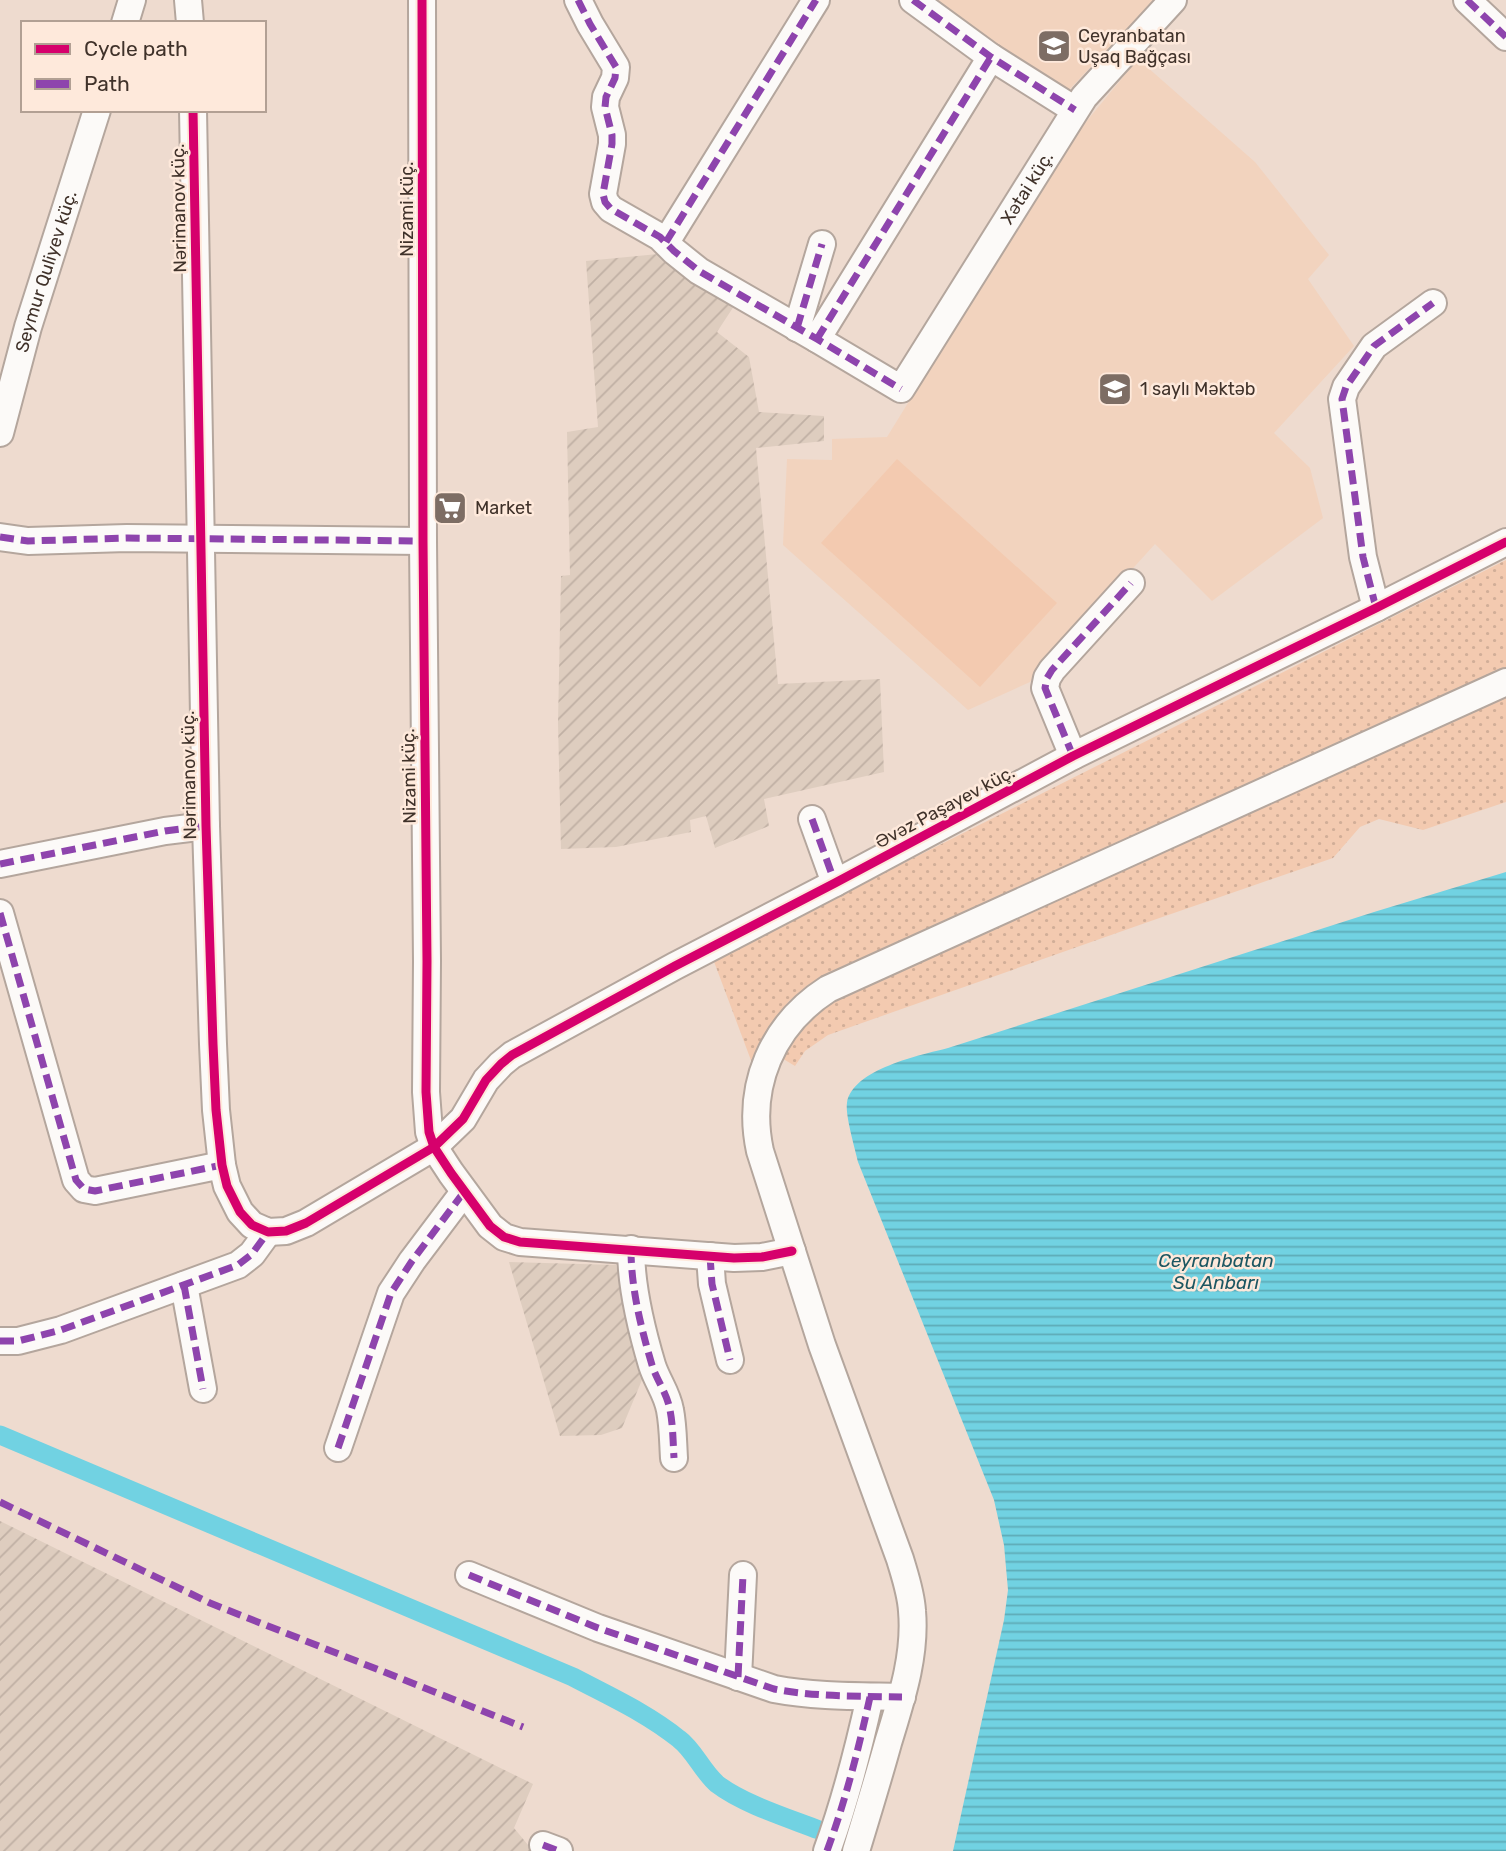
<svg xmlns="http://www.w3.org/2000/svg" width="1506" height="1851" font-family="Rubik,sans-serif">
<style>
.built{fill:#f2d3be}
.industrial{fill:url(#industrial-furrows)}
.grass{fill:url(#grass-dots)}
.pitch{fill:#f3cab0}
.water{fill:url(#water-rules)}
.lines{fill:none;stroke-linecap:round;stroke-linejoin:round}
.canal{stroke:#71d2e2;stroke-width:19}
.minor-casing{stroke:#b4a69d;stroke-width:30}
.minor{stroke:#fcfaf8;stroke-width:26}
.quiet{stroke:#8e44ad;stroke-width:7;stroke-dasharray:14 7;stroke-linecap:butt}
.cycleway-casing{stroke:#fee9db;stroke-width:13}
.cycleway{stroke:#d6006c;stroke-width:9}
.labels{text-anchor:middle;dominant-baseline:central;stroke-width:5;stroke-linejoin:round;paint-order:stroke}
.poi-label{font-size:18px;fill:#40322a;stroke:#fee9db;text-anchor:start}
.street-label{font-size:18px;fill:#40322a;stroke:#fee9db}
.water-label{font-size:19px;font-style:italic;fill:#1c5762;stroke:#fee9db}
</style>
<defs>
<pattern id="industrial-furrows" width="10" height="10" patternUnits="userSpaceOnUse" patternTransform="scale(1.75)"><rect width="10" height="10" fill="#decdbf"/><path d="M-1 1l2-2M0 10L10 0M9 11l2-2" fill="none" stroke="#c0b0a4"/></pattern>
<pattern id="grass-dots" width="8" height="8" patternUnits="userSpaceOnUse" patternTransform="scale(1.75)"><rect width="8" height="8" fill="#f3cab0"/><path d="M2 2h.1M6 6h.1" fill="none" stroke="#d1ae98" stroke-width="1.8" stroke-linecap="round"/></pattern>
<pattern id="water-rules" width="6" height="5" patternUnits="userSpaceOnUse" patternTransform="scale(1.75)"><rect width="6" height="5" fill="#71d2e2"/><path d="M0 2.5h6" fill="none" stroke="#5eabb7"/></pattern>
</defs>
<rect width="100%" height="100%" fill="#eedbcf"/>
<!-- built -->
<g class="built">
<polygon points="929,0 1154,0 1067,92"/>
<polygon points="1138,59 1255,162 1329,255 1308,279 1354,346 1274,433 1310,468 1323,518 1212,601 1155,544 1030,682 968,710 783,545 787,459 832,460 832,439 887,437 1067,145"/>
</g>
<!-- industrial -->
<g class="industrial">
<polygon points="658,254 736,303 717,332 749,357 759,412 824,416 824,441 756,448 778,684 880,679 884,772 764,799 769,826 715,848 706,816 690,820 691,832 616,847 561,849 558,723 561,576 570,575 567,432 598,427 586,261"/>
<polygon points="509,1262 616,1265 644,1375 622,1428 601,1435 560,1436"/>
<polygon points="0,1521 533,1784 514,1828 533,1851 0,1851"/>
</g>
<!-- grass -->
<g class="grass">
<polygon points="1506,560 1506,670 985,903 811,985 789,1001 770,1029 752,1063 713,959"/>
<polygon points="1506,695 1506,802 1423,830 1379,819 1360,827 1333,858 1148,922 828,1035 805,1051 795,1066 780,1057 812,1014 832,997"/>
</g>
<!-- pitch -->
<polygon class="pitch" points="897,459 1057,603 980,687 821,543"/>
<!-- water -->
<path class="water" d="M1506 872V1851H953L1004 1620 1008 1590 1004 1545 994 1500 858 1162C855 1148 845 1115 847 1103 852 1069 921 1055 948 1048L1374 912Z"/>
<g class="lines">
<!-- canal -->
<path class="canal" d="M0 1435 573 1677C609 1696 647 1713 679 1739 694 1750 702 1771 717 1784 743 1804 788 1818 819 1830"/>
<!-- minor casing -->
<g class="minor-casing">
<g id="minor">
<polyline points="188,0 190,23"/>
<polyline points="422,0 423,541 427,961 426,1092 429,1132 434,1147 451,1173 490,1226 504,1237 520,1242 734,1258 762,1257 792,1251"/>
<path id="s1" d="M578 0 590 24 616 67 615 78 606 97 605 107 612 135V144L603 194 605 202 611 209 660 237 674 251 699 271 817 339 901 389 1084 97 1173 0"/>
<polyline points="913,0 991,57 1075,110"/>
<polyline points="1467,0 1506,37"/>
<polyline points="125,23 132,0"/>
<polyline points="193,110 206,826 213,1044 216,1110 222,1165 227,1186 240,1212 252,1225 268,1232 286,1231 306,1223 434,1147 463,1119 486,1080 501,1064 512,1055 675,966 835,883 1073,756 1376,608 1506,542"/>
<polyline points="666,242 816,0"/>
<polyline points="797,328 822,244"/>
<polyline points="817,339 991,57"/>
<path id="s2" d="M0 433 28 327 97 110"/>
<polyline points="0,537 28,541 127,538 423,541"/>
<polyline points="1376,608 1363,557 1342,399 1346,387 1374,346 1433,303"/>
<polyline points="1073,756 1045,688 1047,678 1052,670 1131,583"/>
<polyline points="812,819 835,883"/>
<polyline points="0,864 165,831 206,826"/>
<polyline points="0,913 76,1180 84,1189 95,1191 222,1165"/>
<path d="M631 1249C631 1288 641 1328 652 1365 657 1381 667 1393 670 1410 673 1425 673 1442 674 1458"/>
<polyline points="710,1256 712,1284 730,1360"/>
<polyline points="184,1285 203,1389"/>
<polyline points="0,1341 18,1341 61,1330 238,1265 252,1254 268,1232"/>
<polyline points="338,1448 391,1293 412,1261 464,1192"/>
<path d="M469 1575 598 1628 774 1689C816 1697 859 1696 902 1697"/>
<polyline points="738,1677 743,1575"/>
<polyline points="543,1845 559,1851"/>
<path d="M827 1851C846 1799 858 1751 870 1697"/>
<path d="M856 1851C867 1815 878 1779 888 1743 901 1700 916 1656 912 1611 911 1593 905 1576 900 1559L822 1345 760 1151C746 1086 772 1025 828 989L1506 682"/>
</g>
</g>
<!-- minor -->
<use href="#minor" class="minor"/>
<!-- quiet -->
<g class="quiet">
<polyline points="578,0 590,24 616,67 615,78 606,97 605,107 612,135 612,144 603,194 605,202 611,209 660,237 674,251 699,271 817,339 901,389"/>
<polyline points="913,0 991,57 1075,110"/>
<polyline points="1467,0 1506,37"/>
<polyline points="666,242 816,0"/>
<polyline points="797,328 822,244"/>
<polyline points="817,339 991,57"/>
<polyline points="0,537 28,541 127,538 423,541"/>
<polyline points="1376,608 1363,557 1342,399 1346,387 1374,346 1433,303"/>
<polyline points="1073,756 1045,688 1047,678 1052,670 1131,583"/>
<polyline points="812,819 835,883"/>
<polyline points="0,864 165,831 206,826"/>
<polyline points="0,913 76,1180 84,1189 95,1191 222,1165"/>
<path d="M631 1249C631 1288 641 1328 652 1365 657 1381 667 1393 670 1410 673 1425 673 1442 674 1458"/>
<polyline points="710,1256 712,1284 730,1360"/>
<polyline points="184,1285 203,1389"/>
<polyline points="0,1341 18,1341 61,1330 238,1265 252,1254 268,1232"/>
<polyline points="338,1448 391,1293 412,1261 464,1192"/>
<polyline points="0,1502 210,1603 523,1727"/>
<path d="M469 1575 598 1628 774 1689C816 1697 859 1696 902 1697"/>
<polyline points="738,1677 743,1575"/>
<polyline points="543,1845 559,1851"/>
<path d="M827 1851C846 1799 858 1751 870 1697"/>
</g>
<!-- cycleway casing -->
<g class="cycleway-casing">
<g id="cycleway">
<polyline points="422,0 423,541 427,961 426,1092 429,1132 434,1147 451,1173 490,1226 504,1237 520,1242 734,1258 762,1257 792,1251"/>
<polyline points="193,110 206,826 213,1044 216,1110 222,1165 227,1186 240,1212 252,1225 268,1232 286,1231 306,1223 434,1147 463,1119 486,1080 501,1064 512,1055 675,966 835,883 1073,756 1376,608 1506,542"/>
</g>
</g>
<!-- cycleway -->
<use href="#cycleway" class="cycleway"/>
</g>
<!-- icons -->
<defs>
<g id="school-square" transform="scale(1.75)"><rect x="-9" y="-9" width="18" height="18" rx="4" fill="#7d6d64" stroke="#fee9db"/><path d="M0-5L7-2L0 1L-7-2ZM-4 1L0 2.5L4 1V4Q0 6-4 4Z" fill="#fff"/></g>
<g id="supermarket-square" transform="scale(1.75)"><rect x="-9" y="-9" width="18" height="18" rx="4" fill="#7d6d64" stroke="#fee9db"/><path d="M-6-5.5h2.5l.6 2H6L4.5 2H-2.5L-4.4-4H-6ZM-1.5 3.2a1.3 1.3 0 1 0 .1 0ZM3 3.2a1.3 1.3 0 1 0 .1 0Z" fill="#fff"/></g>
</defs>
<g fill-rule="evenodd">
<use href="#school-square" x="1054" y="46"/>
<use href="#school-square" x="1115" y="389"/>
<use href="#supermarket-square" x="450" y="508"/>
</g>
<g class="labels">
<!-- poi labels -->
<g class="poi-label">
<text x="1078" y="36">Ceyranbatan<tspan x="1078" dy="21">Uşaq Bağçası</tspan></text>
<text x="1140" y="389">1 saylı Məktəb</text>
<text x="475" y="508">Market</text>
</g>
<!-- street labels -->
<g class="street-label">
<text stroke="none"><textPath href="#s1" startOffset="805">Xətai küç.</textPath></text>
<text transform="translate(179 208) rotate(-91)">Nərimanov küç.</text>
<text transform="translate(407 209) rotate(-90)">Nizami küç.</text>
<text stroke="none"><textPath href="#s2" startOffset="168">Seymur Quliyev küç.</textPath></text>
<text transform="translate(189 775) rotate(-91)">Nərimanov küç.</text>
<text transform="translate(409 776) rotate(-91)">Nizami küç.</text>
<text transform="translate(945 807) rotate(-28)">Əvəz Paşayev küç.</text>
</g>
<!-- water labels -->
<g class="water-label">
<text x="1216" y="1260">Ceyranbatan<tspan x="1216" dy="22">Su Anbarı</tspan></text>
</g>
</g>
<!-- legend -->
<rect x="21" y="21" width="245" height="91" fill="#fee9db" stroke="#b2a094" stroke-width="2"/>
<rect x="35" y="44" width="35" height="10" fill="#d6006c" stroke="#b2a094" stroke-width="2"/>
<text x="84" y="56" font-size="21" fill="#40322a">Cycle path</text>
<rect x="35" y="79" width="35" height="10" fill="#8e44ad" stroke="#b2a094" stroke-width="2"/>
<text x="84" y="91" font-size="21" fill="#40322a">Path</text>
</svg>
